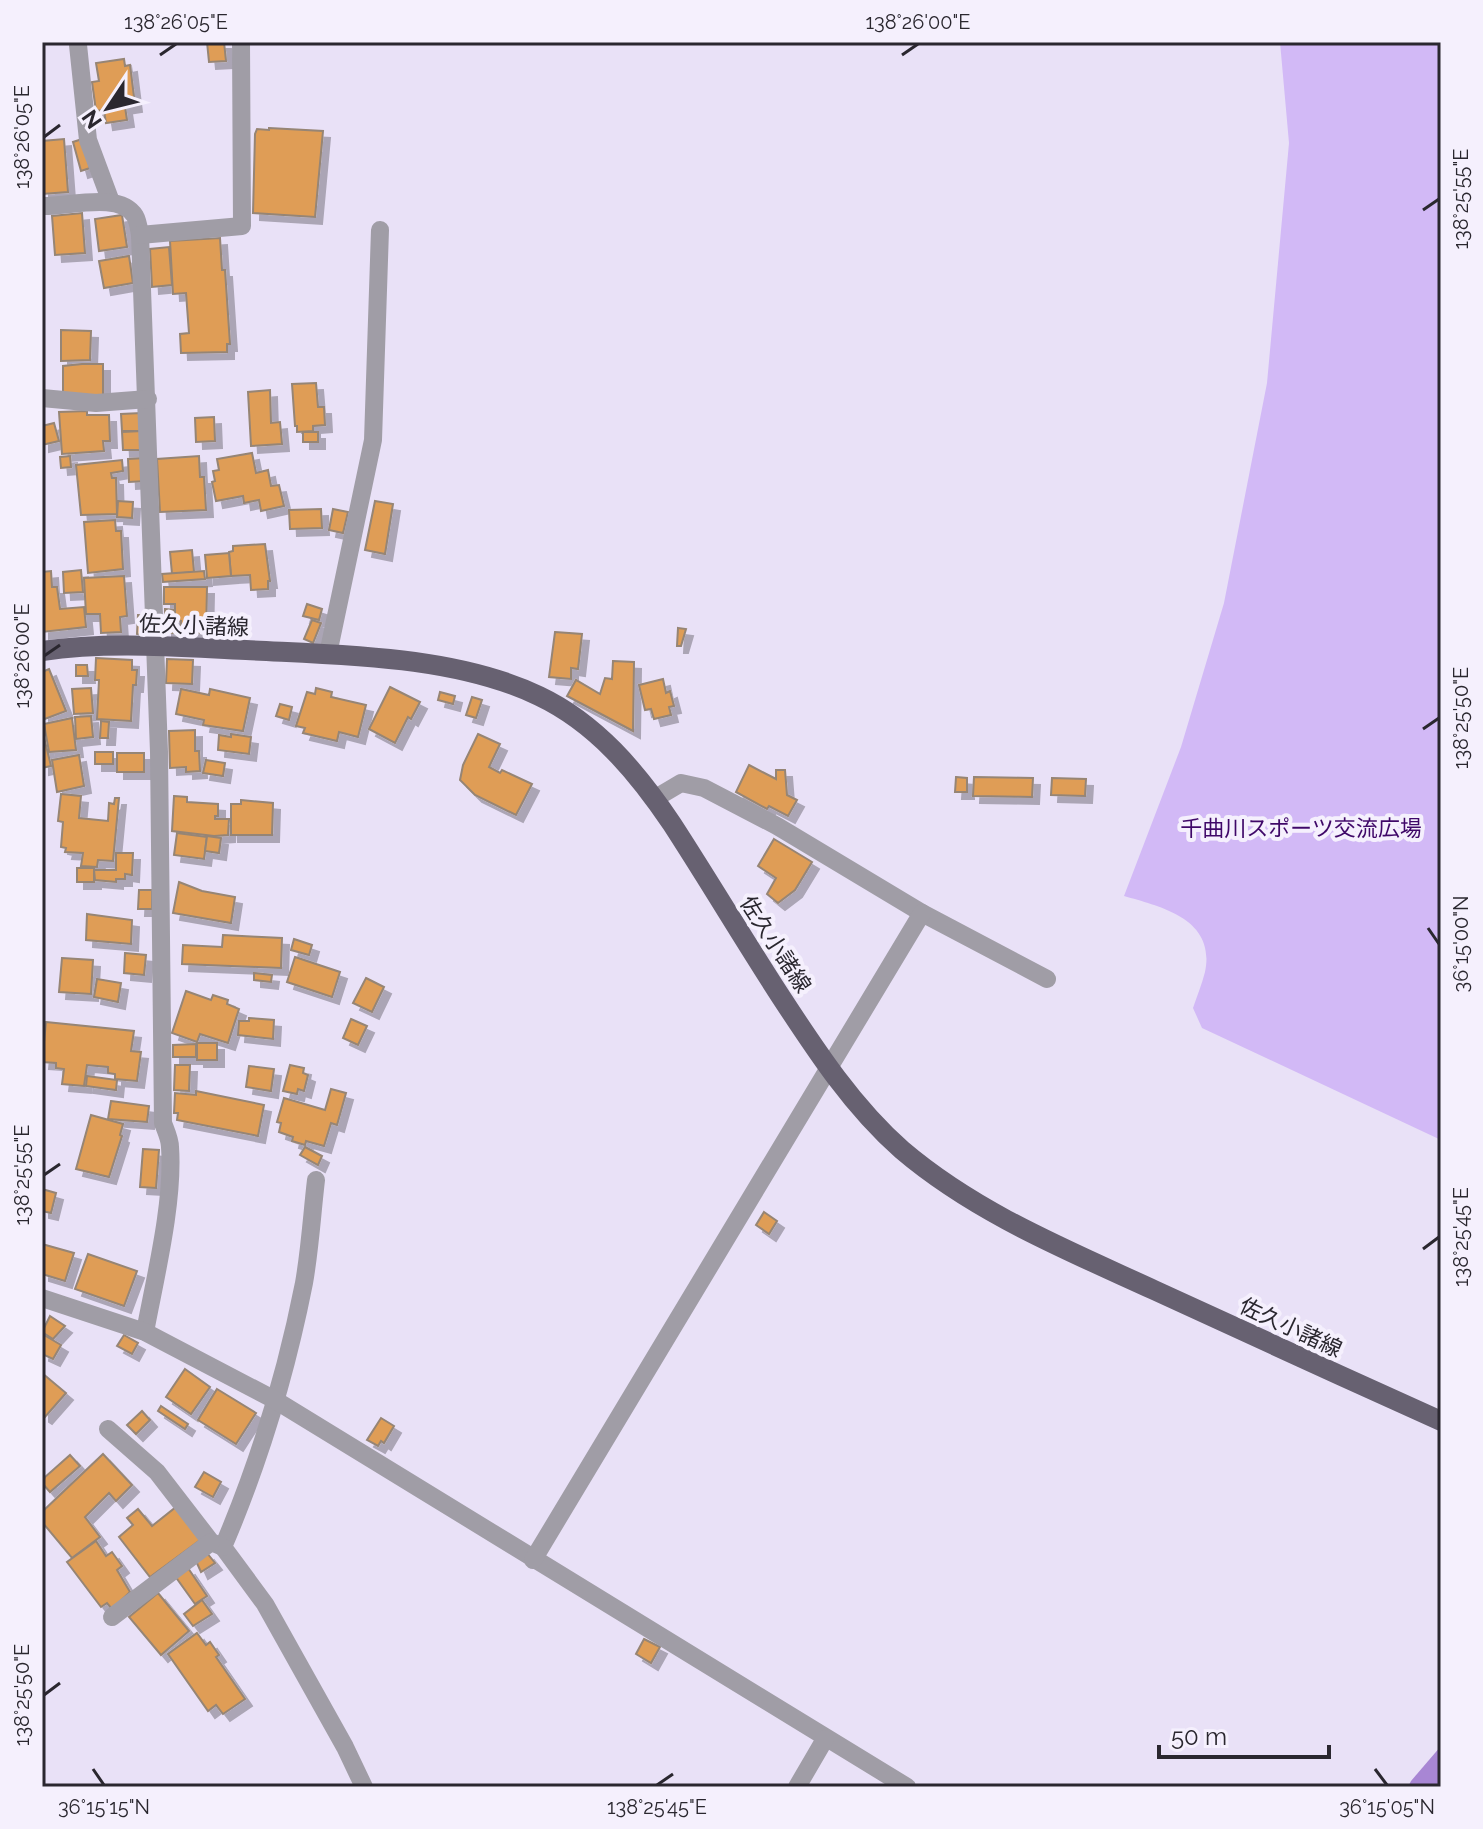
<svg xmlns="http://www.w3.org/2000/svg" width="1483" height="1829" font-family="Raleway,'Noto Sans JP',sans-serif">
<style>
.green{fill:#d2b9f6}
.water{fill:#a886d4}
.building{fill:#df9d56;stroke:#968575;stroke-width:2;filter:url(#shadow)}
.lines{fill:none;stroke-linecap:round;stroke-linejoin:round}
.minor{stroke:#a09da6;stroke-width:18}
.primary{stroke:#676171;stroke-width:20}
.ticks{fill:none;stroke:#2a272f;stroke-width:3}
.labels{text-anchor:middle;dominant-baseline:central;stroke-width:8;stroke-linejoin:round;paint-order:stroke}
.street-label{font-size:22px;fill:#2a272f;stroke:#f5f0fd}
.park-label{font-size:22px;fill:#3f0868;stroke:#f5f0fd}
.neatline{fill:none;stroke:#2a272f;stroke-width:3}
.ticks-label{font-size:20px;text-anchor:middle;fill:#2a272f}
</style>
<defs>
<filter id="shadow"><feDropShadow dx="7" dy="7" stdDeviation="0" flood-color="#0004"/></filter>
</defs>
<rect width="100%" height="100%" fill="#e9e1f7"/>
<!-- green -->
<path class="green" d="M1280 42H1441V1140L1202 1028 1193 1008C1197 996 1202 984 1205 972 1216 919 1162 907 1124 896L1181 747 1224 603 1267 383 1289 143Z"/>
<!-- water -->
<polygon class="water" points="1441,1746 1441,1787 1408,1787 1411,1781"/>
<!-- building -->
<g class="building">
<polygon points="207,42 224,42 226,61 209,62"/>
<polygon points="124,59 125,66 130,65 135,105 96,111 92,82 99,81 96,63"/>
<polygon points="125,107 127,120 106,123 104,111"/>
<polygon points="269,128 323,131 315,217 253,213 255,134 257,129 269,130"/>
<polygon points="64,139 68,192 42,194 42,141"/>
<polygon points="82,139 90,168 81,171 73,142"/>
<polygon points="82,213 85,253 55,255 52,216"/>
<polygon points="122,215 127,247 99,251 95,219"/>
<polygon points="220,238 222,270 225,270 230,344 227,344 227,352 181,353 180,334 189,333 186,293 173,294 170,241"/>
<polygon points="169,247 172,285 152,287 150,249"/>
<polygon points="129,256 133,283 104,288 99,261"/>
<polygon points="61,330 91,331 90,360 61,361"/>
<polygon points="82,364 103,364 103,395 63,396 63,366"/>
<polygon points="316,383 318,407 324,407 325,425 313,426 313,431 297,432 297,426 295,426 292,384"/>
<polygon points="270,390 271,423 280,422 282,444 251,446 248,392"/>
<polygon points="87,411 87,415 109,415 110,441 103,441 104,451 62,454 59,412"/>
<polygon points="141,413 141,431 122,431 121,414"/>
<polygon points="214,417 215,441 196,442 195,418"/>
<polygon points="54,423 59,441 42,445 42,426"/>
<polygon points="142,431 142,450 123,450 122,432"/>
<rect x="303" y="432" width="15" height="10"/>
<polygon points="252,453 256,473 268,470 271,486 279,485 284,506 261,511 259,500 244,503 243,496 216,501 212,482 215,481 213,471 219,470 217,459"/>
<polygon points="70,456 71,467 61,468 60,457"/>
<polygon points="199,456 200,477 204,477 206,510 160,512 157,459"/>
<polygon points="145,458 146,481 129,482 128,459"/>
<polygon points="122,460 123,471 111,473 112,478 116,478 117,514 81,515 76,465"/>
<polygon points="118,501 133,502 132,518 117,517"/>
<polygon points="375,501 393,504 385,554 365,550"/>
<polygon points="321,509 322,528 290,529 289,510"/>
<polygon points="333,509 348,512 343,533 329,530"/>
<polygon points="115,520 116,531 121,531 123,569 88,573 84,522"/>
<polygon points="265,544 270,581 268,581 268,589 251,590 250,575 231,576 229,552 233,551 233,546"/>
<polygon points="192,550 194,572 172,574 170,552"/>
<polygon points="229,553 231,576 207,578 205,555"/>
<polygon points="81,570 83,592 64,593 63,572"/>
<polygon points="51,571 52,587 57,587 60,609 84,607 86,627 42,632 42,572"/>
<polygon points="204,571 205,579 163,582 162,574"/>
<polygon points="124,576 127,616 120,617 121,632 101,633 100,614 86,614 84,578"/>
<polygon points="164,587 207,587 206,633 181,633 181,621 175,621 175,604 164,604"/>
<polygon points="307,604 322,609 319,620 303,616"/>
<polygon points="165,609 174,610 174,633 165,633"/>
<polygon points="138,615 150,616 150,631 143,635 137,634"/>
<polygon points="312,620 321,623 313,643 304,639"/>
<polygon points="678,628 686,629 681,646 677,646"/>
<polygon points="555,632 582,634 578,669 571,668 571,679 549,677"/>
<polygon points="96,658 132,660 132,670 137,670 136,685 133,685 131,721 97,719 99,680 95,680"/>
<polygon points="167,659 193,660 192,684 166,683"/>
<polygon points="613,661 634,662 633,731 567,696 576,680 600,694 605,678 612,679"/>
<polygon points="76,665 87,665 88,676 76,676"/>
<polygon points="49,669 66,711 42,720 42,672"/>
<polygon points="663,679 666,693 670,691 674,706 669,707 671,715 654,719 651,709 645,710 639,685"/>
<polygon points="390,687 420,702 411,719 408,717 395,743 369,729"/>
<polygon points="91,688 93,713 74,714 72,689"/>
<polygon points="316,688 332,692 331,697 366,705 358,737 339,732 337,741 303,733 305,728 296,726 307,692 315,694"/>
<polygon points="181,689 209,695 210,689 250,698 243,731 203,725 204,720 176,714"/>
<polygon points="440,692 455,696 453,704 438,700"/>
<polygon points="472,697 482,700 476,718 466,715"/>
<polygon points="280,704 292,707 289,720 276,716"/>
<polygon points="91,716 93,737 76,739 75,717"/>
<polygon points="72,718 76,750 49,752 44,724"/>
<polygon points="101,721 109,722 108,738 100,738"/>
<polygon points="195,730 195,751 199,751 200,771 186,772 186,767 170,768 169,731"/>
<polygon points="43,733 51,766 42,768 42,733"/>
<polygon points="231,734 251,737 249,754 218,750 219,735 231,737"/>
<polygon points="478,734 500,744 489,767 500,773 502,770 532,784 516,815 475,795 460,780 463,765"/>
<rect x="95" y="752" width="18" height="12"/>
<rect x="117" y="753" width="27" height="19"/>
<polygon points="79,755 84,786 57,792 52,760"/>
<polygon points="206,760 225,763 223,776 203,773"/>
<polygon points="749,765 776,779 776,770 785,770 787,795 797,800 788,816 769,806 767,809 736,792"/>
<polygon points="956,777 967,778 967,792 955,792"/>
<polygon points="974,777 1033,778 1032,797 973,796"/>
<polygon points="1052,778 1086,779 1085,796 1051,795"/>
<polygon points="61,794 81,796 79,818 108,821 109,803 114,804 115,798 119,798 113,861 98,860 97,867 81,866 83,853 65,852 66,848 61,847 63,822 58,821"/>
<polygon points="174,796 187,797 187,802 218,804 218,816 215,816 215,819 229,819 228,835 214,836 172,831"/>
<polygon points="241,800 273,803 272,835 231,835 231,804 241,804"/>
<polygon points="177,833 207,837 204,859 174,855"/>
<polygon points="207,836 221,838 219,853 205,851"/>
<polygon points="774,839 812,862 795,890 778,903 767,894 776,878 758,866"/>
<polygon points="116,853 133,853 132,875 125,874 125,879 116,879 116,882 95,880 94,870 116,870"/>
<rect x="77" y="868" width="17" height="14"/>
<polygon points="179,882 202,891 235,897 231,923 173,913"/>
<polygon points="139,890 152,890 152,909 138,909"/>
<polygon points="87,914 132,920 131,944 86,940"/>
<polygon points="223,935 282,938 281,968 182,964 183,945 222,947"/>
<polygon points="294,939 312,945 309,955 291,950"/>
<polygon points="125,953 146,955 144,975 124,973"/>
<polygon points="295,957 340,972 332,997 287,982"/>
<polygon points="62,958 93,960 91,994 59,992"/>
<polygon points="254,973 272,975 271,982 254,980"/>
<polygon points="366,978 384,987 372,1012 353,1003"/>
<polygon points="97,979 121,983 118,1002 94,997"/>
<polygon points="186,991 211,1000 213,995 228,1000 227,1004 239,1009 228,1043 200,1034 197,1042 172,1033"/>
<polygon points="249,1018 274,1020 273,1039 238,1035 239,1021 249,1021"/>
<polygon points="351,1019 367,1026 358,1045 343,1038"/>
<polygon points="46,1022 134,1031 131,1051 141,1052 137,1081 115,1079 115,1074 108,1073 108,1067 87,1065 84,1086 62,1084 64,1069 56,1068 56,1063 42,1062"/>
<rect x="197" y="1043" width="20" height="17"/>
<polygon points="196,1044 196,1057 173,1057 173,1045"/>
<polygon points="175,1065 190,1065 189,1091 174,1090"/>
<polygon points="290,1065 304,1068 303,1073 308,1075 304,1091 298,1089 297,1094 283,1091"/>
<polygon points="249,1066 274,1069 271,1091 246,1087"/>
<polygon points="87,1076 117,1080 116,1090 86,1086"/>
<polygon points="331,1089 346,1093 337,1125 331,1123 324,1146 306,1141 305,1145 292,1141 293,1137 279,1132 281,1123 277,1122 284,1098 325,1110"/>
<polygon points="196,1091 264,1105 258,1136 177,1120 178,1113 174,1113 175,1093 196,1095"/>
<polygon points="111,1101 149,1106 147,1122 108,1119"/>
<polygon points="91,1115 123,1124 120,1135 122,1136 109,1177 76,1169"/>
<polygon points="305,1147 322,1156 318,1165 300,1155"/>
<polygon points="143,1149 159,1150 156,1188 140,1187"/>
<polygon points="42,1189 56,1193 51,1213 42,1211"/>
<polygon points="764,1212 777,1221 769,1234 756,1225"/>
<polygon points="42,1244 74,1253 65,1281 42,1274"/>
<polygon points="88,1254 137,1271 124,1306 75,1289"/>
<polygon points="50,1316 65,1326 53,1339 42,1332"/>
<polygon points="44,1335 61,1345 53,1359 42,1354"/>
<polygon points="124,1335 138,1343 132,1354 117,1346"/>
<polygon points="185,1369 210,1387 191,1414 166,1397"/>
<polygon points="42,1373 66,1393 45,1417 42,1415"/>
<polygon points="217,1389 256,1413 236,1444 198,1420"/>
<polygon points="161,1406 188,1424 185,1429 158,1411"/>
<polygon points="142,1411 150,1420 136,1434 127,1425"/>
<polygon points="381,1418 394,1426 384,1443 381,1441 378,1446 367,1440"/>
<polygon points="103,1454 132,1485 116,1501 109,1493 85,1517 100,1537 72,1558 42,1522 42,1512"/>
<polygon points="70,1455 80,1466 50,1492 42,1483 45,1477"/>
<polygon points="204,1472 221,1482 213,1497 195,1487"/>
<polygon points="176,1507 203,1538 150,1577 119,1537 133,1525 127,1518 138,1509 152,1526"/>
<polygon points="96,1541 106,1556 112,1552 122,1566 117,1570 130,1592 112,1609 107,1603 101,1607 67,1562"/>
<polygon points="207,1553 215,1563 201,1572 196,1561"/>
<polygon points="188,1568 207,1596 195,1604 175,1576"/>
<polygon points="158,1593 189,1631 161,1655 129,1617"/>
<polygon points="202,1600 212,1614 193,1626 184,1614"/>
<polygon points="197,1633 206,1645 210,1642 219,1655 216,1657 245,1699 223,1714 216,1705 208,1711 168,1654"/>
<polygon points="644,1639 660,1647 651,1663 636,1654"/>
</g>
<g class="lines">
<!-- minor -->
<g class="minor">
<polyline points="78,45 88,140 111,202"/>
<path d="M42 206C67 207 120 191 135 216 138 221 139 229 140 235L159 752 163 1123C166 1131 170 1139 170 1147 174 1202 155 1278 145 1332"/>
<polyline points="140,235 242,226 241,42"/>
<polyline points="42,398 96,403 148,399"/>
<polyline points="328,654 373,440 380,230"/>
<polyline points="654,799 681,783 704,788 777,826 922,913 1047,979"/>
<path d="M316 1180C312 1214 310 1249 304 1283 286 1374 259 1463 223 1547L265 1604 345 1747 364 1787"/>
<polyline points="42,1298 145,1332 275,1400 907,1787"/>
<polyline points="108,1429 157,1472 211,1542 223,1547"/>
<polyline points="533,1560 922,913"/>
<polyline points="112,1617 211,1542"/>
<polyline points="797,1787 825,1739"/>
</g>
<!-- primary -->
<path class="primary" d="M42 651C109 641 179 647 246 650 339 655 454 655 539 696 596 723 637 772 672 824 709 881 744 940 781 997 817 1052 853 1107 902 1150 976 1213 1067 1250 1154 1290 1250 1334 1345 1378 1441 1421"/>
</g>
<!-- ticks -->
<path class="ticks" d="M160 55 176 44M902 55 918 44M44 137 60 125M1423 210 1439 199M44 656 60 645M1423 729 1439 718M1428 928 1439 944M44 1175 60 1164M1423 1249 1439 1237M44 1695 60 1683M93 1769 104 1785M1375 1769 1387 1785M657 1785 673 1774"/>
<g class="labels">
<!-- street labels -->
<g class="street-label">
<text transform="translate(194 625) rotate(2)">佐久小諸線</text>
<text transform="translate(776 944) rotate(57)">佐久小諸線</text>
<text transform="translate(1291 1327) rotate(25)">佐久小諸線</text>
</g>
<!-- park labels -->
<g class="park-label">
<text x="1301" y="828">千曲川スポーツ交流広場</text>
</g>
</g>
<!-- border -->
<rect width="1483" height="1829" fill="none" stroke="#f5f0fd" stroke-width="88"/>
<!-- north arrow -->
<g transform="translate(108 108) rotate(235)" stroke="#f5f0fd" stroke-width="6" paint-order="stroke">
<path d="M0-6L14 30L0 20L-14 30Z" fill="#2a272f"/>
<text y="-12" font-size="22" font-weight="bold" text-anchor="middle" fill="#2a272f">N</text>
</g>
<!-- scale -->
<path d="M1159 1745v12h170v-12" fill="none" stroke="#2a272f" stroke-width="4"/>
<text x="1171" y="1745" font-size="24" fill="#2a272f" stroke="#f5f0fd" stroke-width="6" paint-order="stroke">50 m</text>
<rect x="44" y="44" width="1395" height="1741" class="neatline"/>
<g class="ticks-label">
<text x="176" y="29">138°26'05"E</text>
<text x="918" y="29">138°26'00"E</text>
<text transform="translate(22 137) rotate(-90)" y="7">138°26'05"E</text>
<text transform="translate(1461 199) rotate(-90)" y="7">138°25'55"E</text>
<text transform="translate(22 656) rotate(-90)" y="7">138°26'00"E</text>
<text transform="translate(1461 718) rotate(-90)" y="7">138°25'50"E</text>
<text transform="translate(1461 944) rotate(-90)" y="7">36°15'00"N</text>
<text transform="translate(22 1175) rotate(-90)" y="7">138°25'55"E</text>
<text transform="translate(1461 1237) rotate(-90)" y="7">138°25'45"E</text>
<text transform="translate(22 1695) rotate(-90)" y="7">138°25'50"E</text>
<text x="104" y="1814">36°15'15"N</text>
<text x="657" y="1814">138°25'45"E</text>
<text x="1387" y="1814">36°15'05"N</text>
</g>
</svg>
